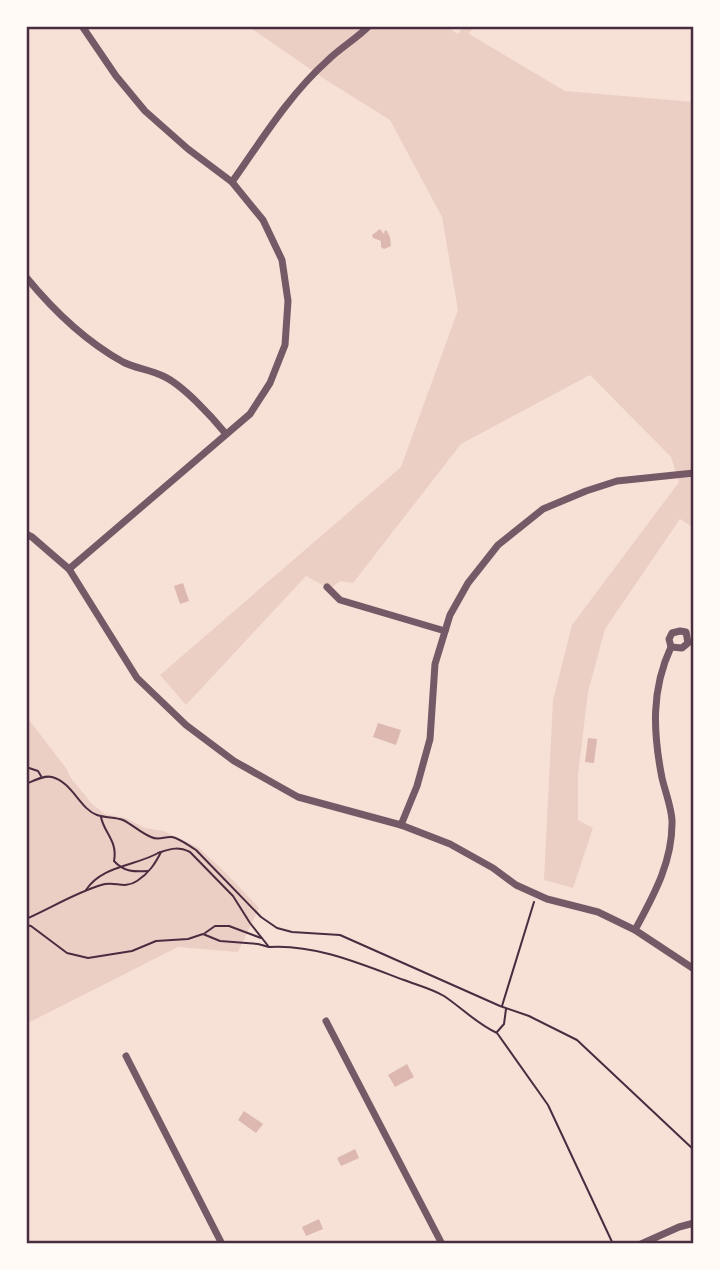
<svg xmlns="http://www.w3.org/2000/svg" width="720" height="1270" font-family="Roboto,sans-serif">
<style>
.green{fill:#ebcfc5}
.water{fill:#dcb8b0}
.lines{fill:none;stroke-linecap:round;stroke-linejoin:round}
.path{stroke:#4a2c40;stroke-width:2}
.minor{stroke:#755966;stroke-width:7}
.neatline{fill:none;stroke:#4a2c40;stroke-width:2.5}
</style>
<rect width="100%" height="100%" fill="#f7e1d7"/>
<!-- green -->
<g class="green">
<polygon points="248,26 446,26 458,34 464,26 474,26 469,34 565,91 694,102 694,528 680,519 605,629 588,692 578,775 578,820 593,828 573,888 544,880 553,700 572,625 679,482 671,457 590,375 461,444 353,583 340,581 330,589 306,576 186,705 160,675 401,467 458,310 442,217 390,120 326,80"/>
<polygon points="26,716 66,768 71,778 92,804 105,814 126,818 145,828 164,831 199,848 226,873 259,908 238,952 178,947 26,1024"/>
</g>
<!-- water -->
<g class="water">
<polygon points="380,229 384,234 385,230 387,231 390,237 391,246 384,249 381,247 381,241 373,238 372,235"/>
<polygon points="183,583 189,601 180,604 174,586"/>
<polygon points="378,723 401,730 396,745 373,737"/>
<polygon points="588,738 597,739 594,763 585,762"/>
<polygon points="407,1064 414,1077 395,1087 388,1075"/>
<polygon points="244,1111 263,1124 256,1133 238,1120"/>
<polygon points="355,1149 359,1158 341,1166 337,1158"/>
<polygon points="319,1219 323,1229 306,1236 302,1227"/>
</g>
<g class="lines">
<!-- path -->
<g class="path">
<polyline points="26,767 38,771 41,776"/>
<path d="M26 784C34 781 43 775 52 777 72 782 81 810 97 815 106 818 115 817 123 820 133 825 141 833 151 837 159 841 165 836 172 837 181 839 189 846 196 850L261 917 277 928 292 932 340 935 500 1006 529 1016 577 1040 694 1150"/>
<path d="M101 817C104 833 118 841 114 861 124 872 134 872 148 871"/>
<path d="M86 890C102 865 137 866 160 852"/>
<path d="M26 919C51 908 75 893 101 885 115 880 123 890 137 881 149 873 155 864 161 852 172 848 179 847 190 852L233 896 250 923 269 947C315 944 361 964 404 980 417 985 432 989 444 996 462 1008 477 1024 497 1033L548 1105 613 1244"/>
<polyline points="26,925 31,926 67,953 88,958 132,951 156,941 188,939 203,934 220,941 258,944 269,947"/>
<polyline points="205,933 215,926 229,926 261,938"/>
<polyline points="502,1006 534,902"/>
<polyline points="497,1032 504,1024 506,1009"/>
</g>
<!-- minor -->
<g class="minor">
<path d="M232 182C261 141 289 95 327 61 340 48 356 39 369 26"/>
<path d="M26 277C53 310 85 341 123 362 135 368 150 370 163 376 183 385 212 417 226 434"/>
<polyline points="26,534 32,537 69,569 137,678 186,725 234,761 298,797 401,825 450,844 493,868 516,885 536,894 547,899 598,912 635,930 694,969"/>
<polyline points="69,569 250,414 270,383 285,345 288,301 282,260 263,220 232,182 188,149 145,111 116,76 82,26"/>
<polyline points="327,587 340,600 445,631"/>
<polygon points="680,631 686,632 688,643 682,648 671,647 669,639 672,633"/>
<polyline points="401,825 417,786 430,739 435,664 450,615 468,583 498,545 543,509 586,491 617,481 694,473"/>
<path d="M635 930C654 895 673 861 672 820 671 806 665 791 662 778 653 732 651 690 671 647"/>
<polyline points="326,1021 442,1244"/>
<polyline points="126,1056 222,1244"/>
<polyline points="641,1244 679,1227 694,1223"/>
</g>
</g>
<!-- border -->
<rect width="720" height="1270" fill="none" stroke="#fffaf5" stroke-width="56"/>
<rect x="28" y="28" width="664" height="1214" class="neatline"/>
</svg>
